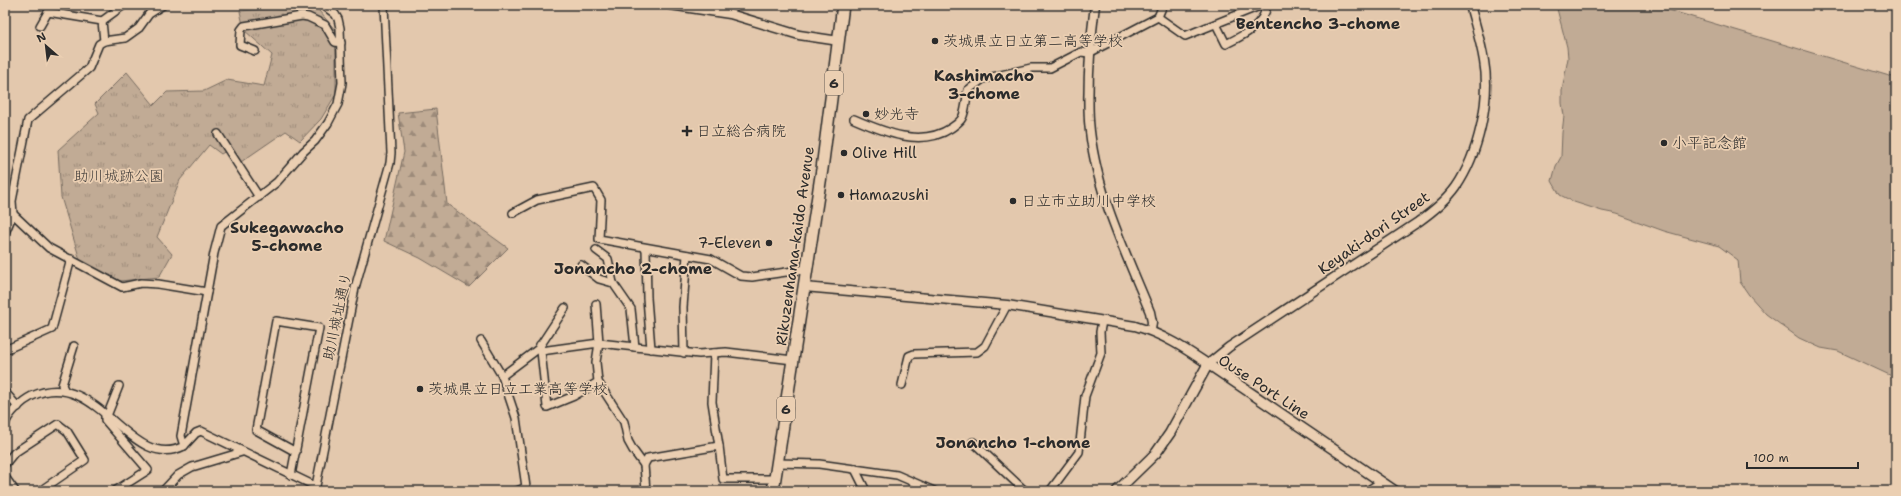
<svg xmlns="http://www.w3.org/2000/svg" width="1901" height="496" font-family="'Shantell Sans','Klee One',sans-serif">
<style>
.grass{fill:url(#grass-tufts);stroke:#766b60}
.forest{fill:url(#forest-firs);stroke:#766b60}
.garden{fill:#c1ab95;stroke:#766b60}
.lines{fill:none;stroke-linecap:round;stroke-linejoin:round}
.minor-casing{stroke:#2b2b2b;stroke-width:10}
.tertiary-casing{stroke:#2b2b2b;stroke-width:11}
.secondary-casing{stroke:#2b2b2b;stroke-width:12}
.trunk-casing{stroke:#2b2b2b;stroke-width:14}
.minor{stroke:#ebcfb2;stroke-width:7}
.tertiary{stroke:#ebcfb2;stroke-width:8}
.secondary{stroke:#ebcfb2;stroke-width:9}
.trunk{stroke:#ebcfb2;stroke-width:11}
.poi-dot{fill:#2b2b2b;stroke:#ebcfb2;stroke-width:1.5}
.labels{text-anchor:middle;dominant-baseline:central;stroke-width:3.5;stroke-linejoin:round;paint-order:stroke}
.shield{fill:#ebcfb2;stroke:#655c54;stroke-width:1}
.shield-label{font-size:14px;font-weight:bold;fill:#2b2b2b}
.poi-label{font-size:15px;fill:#2b2b2b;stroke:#ebcfb2;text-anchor:start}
.park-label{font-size:15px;fill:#423e3b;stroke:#ebcfb2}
.street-label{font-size:15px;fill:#2b2b2b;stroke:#ebcfb2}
.neighbourhood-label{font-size:16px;font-weight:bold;fill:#2b2b2b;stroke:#ebcfb2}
</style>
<defs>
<pattern id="grass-tufts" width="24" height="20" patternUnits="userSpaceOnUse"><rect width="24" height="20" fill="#c1ab95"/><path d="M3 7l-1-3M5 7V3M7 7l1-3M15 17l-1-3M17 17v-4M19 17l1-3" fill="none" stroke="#9d8b7a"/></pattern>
<pattern id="forest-firs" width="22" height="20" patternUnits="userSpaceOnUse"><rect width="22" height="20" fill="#c1ab95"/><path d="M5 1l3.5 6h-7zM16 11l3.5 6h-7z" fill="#9d8b7a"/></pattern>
</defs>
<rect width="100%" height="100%" fill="#e3c8ad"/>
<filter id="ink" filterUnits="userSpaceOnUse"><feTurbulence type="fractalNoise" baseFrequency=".025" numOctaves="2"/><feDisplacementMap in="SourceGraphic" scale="8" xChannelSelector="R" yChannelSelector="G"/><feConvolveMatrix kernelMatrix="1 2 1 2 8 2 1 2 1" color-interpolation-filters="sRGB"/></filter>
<g filter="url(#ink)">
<!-- grass -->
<polygon class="grass" points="314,5 336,31 336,94 321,119 300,141 286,131 235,166 226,151 221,154 209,145 180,180 157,237 172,254 159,277 120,281 80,260 61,197 58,150 99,113 95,104 127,72 154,105 167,92 204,91 227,80 264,86 272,55 244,30 240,11"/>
<!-- forest -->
<polygon class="forest" points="436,109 447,204 508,248 469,287 420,258 384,241 404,152 398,113"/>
<!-- garden -->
<polygon class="garden" points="1556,5 1652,5 1896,78 1896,378 1838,351 1821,348 1799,338 1766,314 1749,295 1740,282 1738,260 1719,246 1664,231 1617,214 1602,211 1574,202 1560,195 1552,181 1556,166 1561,157 1562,133 1564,116 1562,103 1562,91 1568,58 1567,47"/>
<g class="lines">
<!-- minor casing -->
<g class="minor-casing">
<g id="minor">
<polyline points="1158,17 1185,36 1262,5"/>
<polyline points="102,21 124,5"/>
<path d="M1216 24 1226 44C1242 36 1264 26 1267 5"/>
<polyline points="40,26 48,12 102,21 104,41"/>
<polyline points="255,51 240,45 241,30 244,26 302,16 308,17 325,25 335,42 341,43"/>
<path d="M854 119C884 132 921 148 951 128 955 125 960 122 962 118 966 111 966 98 968 90L983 79 1031 68H1050L1081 52 1089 53 1158 17 1163 5"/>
<polyline points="218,134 259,197"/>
<polyline points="513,213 537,200 594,188 601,200 599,239 711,259 741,276 752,277 807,269"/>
<polyline points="13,214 49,248 122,287 141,283 158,284 207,292"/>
<polyline points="5,233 13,214 12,201 28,120 89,68 99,44 104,41 125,38 139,28 149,14 163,5"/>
<polyline points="646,248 647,298 651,349"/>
<polyline points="596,250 608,259 613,283 631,309 635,347"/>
<polyline points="581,265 599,279 613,283"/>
<polyline points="596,304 599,343 699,354 726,352 793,360"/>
<polyline points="481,341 502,376 516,418 526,487 517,491"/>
<polyline points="540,345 541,351 547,407 574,396 598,382 596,362 599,343 541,351"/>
<polyline points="5,350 52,329 71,259"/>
<polyline points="684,353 683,307 687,255"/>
<polyline points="714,353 712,402 719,446"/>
<polyline points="502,376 538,349 565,308"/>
<polyline points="598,382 624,422 628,441 633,450 644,465"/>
<polyline points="902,385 909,356 914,354 977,352 985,346 1007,305"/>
<polyline points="65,391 62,385 74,346"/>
<polyline points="5,392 18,407"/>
<polyline points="105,414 105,420 148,470 115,491"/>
<polyline points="107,416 119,386"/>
<path d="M5 424C9 413 22 401 32 396 98 365 129 474 184 446"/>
<polyline points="973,442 1025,491"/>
<polyline points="777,463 819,464 897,475 934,491"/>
<polyline points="5,464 14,453 58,424 67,431 85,460 40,491"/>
<polyline points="855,469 866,491"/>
<polyline points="291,475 319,328 276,321 256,430 296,452"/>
<polyline points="5,477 15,491"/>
<polyline points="315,486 201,431 196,433 184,446 181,436 214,253 221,226 277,182 303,152 315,141 328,123 338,104 342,83 340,28 338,19 335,14 323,5"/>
<polyline points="163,491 178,475 192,467 242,452"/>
<polyline points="315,491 355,288 390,163 391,153 384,5"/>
<polyline points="646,491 644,465 648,458 719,446 723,479 775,479"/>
<polyline points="1050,491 1079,452 1085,396 1101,353 1100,332 1102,321"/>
<polyline points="1367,491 1381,482"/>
</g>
</g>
<!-- tertiary casing -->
<g class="tertiary-casing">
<g id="tertiary">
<polyline points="670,5 730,14 799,35 839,41"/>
<path d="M1095 5C1090 44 1087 82 1089 121 1094 188 1125 251 1150 312L1152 322 1151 330"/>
<path d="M804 287 1007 305 1135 326C1163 334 1184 348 1208 364L1229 347 1418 222C1432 212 1446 201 1456 187 1478 155 1491 100 1484 61 1481 42 1475 24 1470 5"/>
</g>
</g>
<!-- secondary casing -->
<g class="secondary-casing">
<polyline id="secondary" points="1117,491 1156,453 1170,433 1208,364 1395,491"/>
</g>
<!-- trunk casing -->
<g class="trunk-casing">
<polyline id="trunk" points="773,491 822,169 843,5"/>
</g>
<!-- minor -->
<use href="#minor" class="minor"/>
<!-- tertiary -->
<use href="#tertiary" class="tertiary"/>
<!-- secondary -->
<use href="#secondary" class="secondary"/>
<!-- trunk -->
<use href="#trunk" class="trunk"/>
</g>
</g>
<!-- markers -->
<g class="poi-dot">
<circle cx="935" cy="41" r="4"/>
<circle cx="866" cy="114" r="4"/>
<path d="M685 125h4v4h4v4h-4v4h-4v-4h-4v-4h4z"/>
<circle cx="1664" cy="143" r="4"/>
<circle cx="844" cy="153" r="4"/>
<circle cx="841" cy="195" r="4"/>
<circle cx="1013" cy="201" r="4"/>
<circle cx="769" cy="243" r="4"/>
<circle cx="420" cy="389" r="4"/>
</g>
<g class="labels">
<!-- shield labels -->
<g class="shield">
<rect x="825" y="71" width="18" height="24" rx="3"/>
<rect x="777" y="397" width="18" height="24" rx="3"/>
</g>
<g class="shield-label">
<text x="834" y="83">6</text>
<text x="786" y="409">6</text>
</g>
<!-- poi labels -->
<g class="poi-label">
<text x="943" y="41">茨城県立日立第二高等学校</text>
<text x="874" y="114">妙光寺</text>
<text x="696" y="131">日立総合病院</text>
<text x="1672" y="143">小平記念館</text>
<text x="852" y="153">Olive Hill</text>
<text x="849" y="195">Hamazushi</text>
<text x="1021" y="201">日立市立助川中学校</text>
<text x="761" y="243" text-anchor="end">7-Eleven</text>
<text x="428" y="389">茨城県立日立工業高等学校</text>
</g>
<!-- park labels -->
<g class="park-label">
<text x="119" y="176">助川城跡公園</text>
</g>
<!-- street labels -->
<g class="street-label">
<text transform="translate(1374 233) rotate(-35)">Keyaki-dori Street</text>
<text transform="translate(795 246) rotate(-82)">Rikuzenhama-kaido Avenue</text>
<text transform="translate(337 316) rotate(-78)">助川城址通り</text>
<text transform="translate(1264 387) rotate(33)">Ouse Port Line</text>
</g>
<!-- neighbourhood labels -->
<g class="neighbourhood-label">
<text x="1318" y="23">Bentencho 3-chome</text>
<text x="984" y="75">Kashimacho<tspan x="984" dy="18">3-chome</tspan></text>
<text x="287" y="227">Sukegawacho<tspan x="287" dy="18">5-chome</tspan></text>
<text x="633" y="268">Jonancho 2-chome</text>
<text x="1013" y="442">Jonancho 1-chome</text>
</g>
</g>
<!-- margin -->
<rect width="1901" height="496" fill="none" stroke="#ebcfb2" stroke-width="20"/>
<rect x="10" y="10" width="1881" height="476" fill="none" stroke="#2b2b2b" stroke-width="1.5" filter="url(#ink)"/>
<!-- north arrow -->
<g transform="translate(46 46) rotate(332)" stroke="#ebcfb2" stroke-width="3" paint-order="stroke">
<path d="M0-3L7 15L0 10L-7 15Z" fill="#2b2b2b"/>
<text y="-6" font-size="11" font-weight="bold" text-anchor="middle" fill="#2b2b2b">N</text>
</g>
<!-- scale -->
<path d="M1747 462v6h111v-6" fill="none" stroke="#2b2b2b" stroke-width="2"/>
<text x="1753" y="462" font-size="12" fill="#2b2b2b" stroke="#ebcfb2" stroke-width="3" paint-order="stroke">100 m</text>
</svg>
